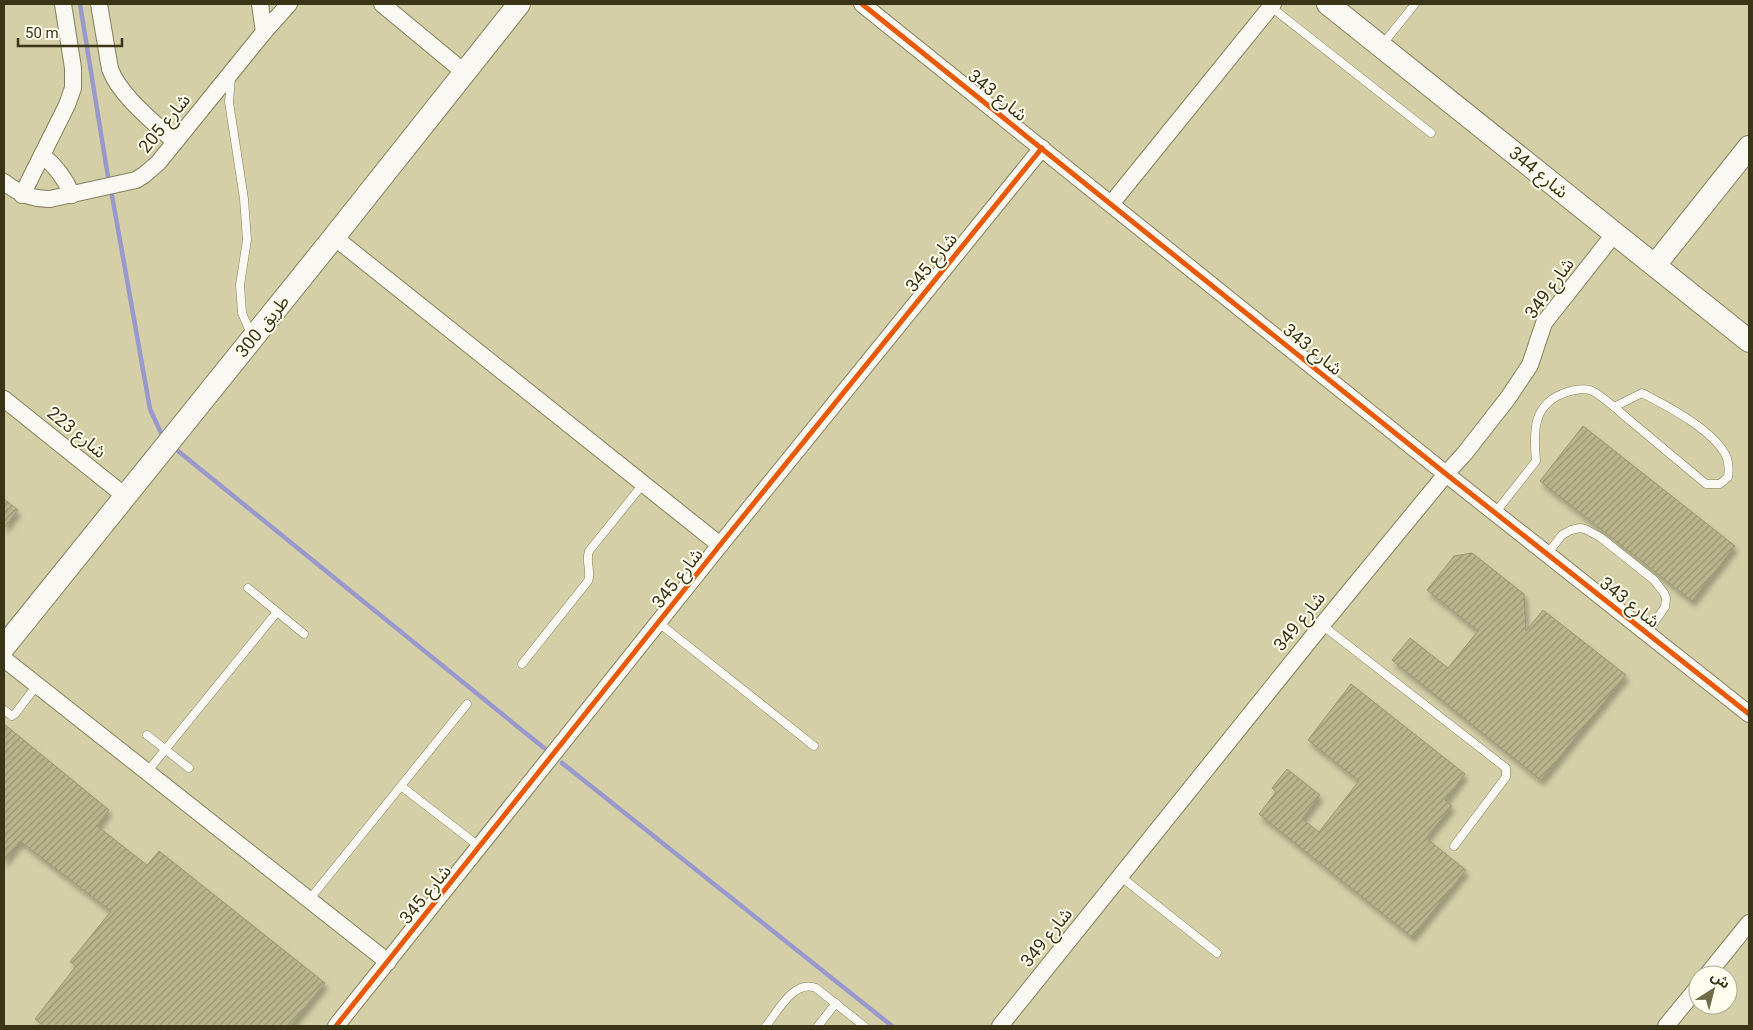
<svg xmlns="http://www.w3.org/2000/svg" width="1753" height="1030" viewBox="0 0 1753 1030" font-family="Roboto,'Noto Sans Arabic',sans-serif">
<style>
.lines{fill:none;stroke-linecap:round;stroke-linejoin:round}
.stream{stroke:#9998cd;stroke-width:4.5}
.building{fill:url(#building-hatch);stroke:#9a9676;filter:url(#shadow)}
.service-casing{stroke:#84805d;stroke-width:9}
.minor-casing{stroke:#84805d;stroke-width:18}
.secondary-casing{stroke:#84805d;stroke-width:24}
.service{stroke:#f9f8f2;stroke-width:8}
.minor{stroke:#f9f8f2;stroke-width:16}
.secondary{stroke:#f9f8f2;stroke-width:22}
.cycleway-casing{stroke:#fefdee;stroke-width:8}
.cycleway{stroke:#e8590c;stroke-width:5}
.labels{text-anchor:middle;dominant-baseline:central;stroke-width:4;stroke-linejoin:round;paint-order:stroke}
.street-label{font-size:18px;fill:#393516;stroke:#fefdee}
</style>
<defs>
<pattern id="building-hatch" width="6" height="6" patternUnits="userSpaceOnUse" patternTransform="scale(1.25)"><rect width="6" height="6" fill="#bab48c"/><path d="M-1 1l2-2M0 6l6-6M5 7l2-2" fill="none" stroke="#989371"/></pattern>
<filter id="shadow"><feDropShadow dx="3" dy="5.5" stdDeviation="2.5" flood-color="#0004"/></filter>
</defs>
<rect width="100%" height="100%" fill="#d4cfa7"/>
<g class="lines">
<g class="stream">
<polyline points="80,4 109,183"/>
<polyline points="111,190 150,409 161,433"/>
<polyline points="178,451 544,748"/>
<polyline points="562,763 892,1026"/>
</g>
</g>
<g class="building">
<polygon points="1583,426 1735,546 1692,601 1540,481"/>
<polygon points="4,499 18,510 4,528"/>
<polygon points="1472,553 1524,594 1526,631 1543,610 1626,675 1541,780 1392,660 1410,638 1448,668 1478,631 1427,590 1454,556"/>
<polygon points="1351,684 1465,774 1445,800 1452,806 1426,838 1466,870 1412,937 1259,814 1276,792 1272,788 1287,769 1320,795 1302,819 1319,832 1359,781 1308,740"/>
<polygon points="4,724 109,810 97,826 147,865 159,851 325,983 290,1026 44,1026 35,1019 76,966 70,962 111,911 20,841 4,862"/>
</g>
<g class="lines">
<defs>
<g id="service">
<polyline points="1271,7 1431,133"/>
<polyline points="1382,45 1415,4"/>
<polyline points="231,77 229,102 244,199 247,240 240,285 242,313 251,334"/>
<path d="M1495,513l41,-52c-3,-31 -3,-58 31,-69 6,-2 17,-4 23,-2 9,3 29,21 37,28 26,22 53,44 79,66h14l8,-7c1,-6 1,-12 -1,-19 -11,-27 -60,-52 -85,-65l-28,14"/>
<polyline points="1547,554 1562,535 1571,530 1580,528 1585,529 1600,537 1654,580 1664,593 1666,598 1665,607 1647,633"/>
<polyline points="248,588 304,634"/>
<polyline points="659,623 814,746"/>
<polyline points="1322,625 1506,768 1506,777 1454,846"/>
<path d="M522,664l66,-83c4,-10 -3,-19 1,-30l54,-67"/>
<polyline points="4,710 12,716 15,714 37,685"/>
<polyline points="147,735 189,768"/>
<polyline points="147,772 277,612"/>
<polyline points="401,786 480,847"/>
<polyline points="1120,876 1217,953"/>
<polyline points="309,900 467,704"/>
<path d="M766,1026c12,-15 28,-47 50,-38l48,38"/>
<polyline points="818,1026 836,1003"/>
</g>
<g id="minor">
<path d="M99,4l11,65c10,27 44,53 65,73"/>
<polyline points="260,4 264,32"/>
<polyline points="382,4 464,72"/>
<polyline points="862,4 1446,474 1749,714"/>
<path d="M42,155c14,11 23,23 30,40"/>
<path d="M4,182c14,11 27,17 46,17l86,-19 8,-5 14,-12 106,-131 25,-28"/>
<polyline points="22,195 67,105 73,88 73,68 63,4"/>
<polyline points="1111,204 1273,4"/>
<polyline points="334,237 720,545"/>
<polyline points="4,399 125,496"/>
<polyline points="4,659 388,962"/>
<polyline points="1707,975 1749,923"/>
<polyline points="336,1026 720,545 1042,148"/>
<polyline points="1000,1026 1322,625 1446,474 1465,453 1508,398 1530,365 1544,323 1615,233"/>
<polyline points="1666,1026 1698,987"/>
</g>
<g id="secondary">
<polyline points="1328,4 1749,341"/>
<polyline points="1655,265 1749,147"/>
<polyline points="4,647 334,237 519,4"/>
</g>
</defs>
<use href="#service" class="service-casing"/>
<use href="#minor" class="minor-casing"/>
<use href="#secondary" class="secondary-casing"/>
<use href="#service" class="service"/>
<use href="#minor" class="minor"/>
<use href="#secondary" class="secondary"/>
<defs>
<g id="cycleway">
<polyline points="862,4 1446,474 1749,714"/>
<polyline points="336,1026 720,545 1042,148"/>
</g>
</defs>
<use href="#cycleway" class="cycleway-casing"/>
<use href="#cycleway" class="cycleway"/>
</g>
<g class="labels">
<g class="street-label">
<text transform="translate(998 95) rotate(39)">شارع 343</text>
<text transform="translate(164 123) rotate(-51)">شارع 205</text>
<text transform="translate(1539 172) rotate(39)">شارع 344</text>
<text transform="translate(931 262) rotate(-51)">شارع 345</text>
<text transform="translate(1549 288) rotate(-54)">شارع 349</text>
<text transform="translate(262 326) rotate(-51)">طريق 300</text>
<text transform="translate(1313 349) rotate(39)">شارع 343</text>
<text transform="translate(77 432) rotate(39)">شارع 223</text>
<text transform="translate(677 578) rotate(-52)">شارع 345</text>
<text transform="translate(1630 602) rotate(38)">شارع 343</text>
<text transform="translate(1299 621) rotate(-51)">شارع 349</text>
<text transform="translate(425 894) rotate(-51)">شارع 345</text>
<text transform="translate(1046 937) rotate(-51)">شارع 349</text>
</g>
</g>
<rect width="1753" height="1030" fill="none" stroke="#393516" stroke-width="10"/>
<g transform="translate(1713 990) rotate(36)"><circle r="24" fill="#fefdee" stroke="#afad98"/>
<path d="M0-4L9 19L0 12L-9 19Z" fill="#6f6b49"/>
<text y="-8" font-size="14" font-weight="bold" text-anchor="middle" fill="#393516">ش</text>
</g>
<path d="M18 38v8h104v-8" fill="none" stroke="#393516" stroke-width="2.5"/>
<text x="25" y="38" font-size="15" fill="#393516" stroke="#fefdee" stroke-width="4" paint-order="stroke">50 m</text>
</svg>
